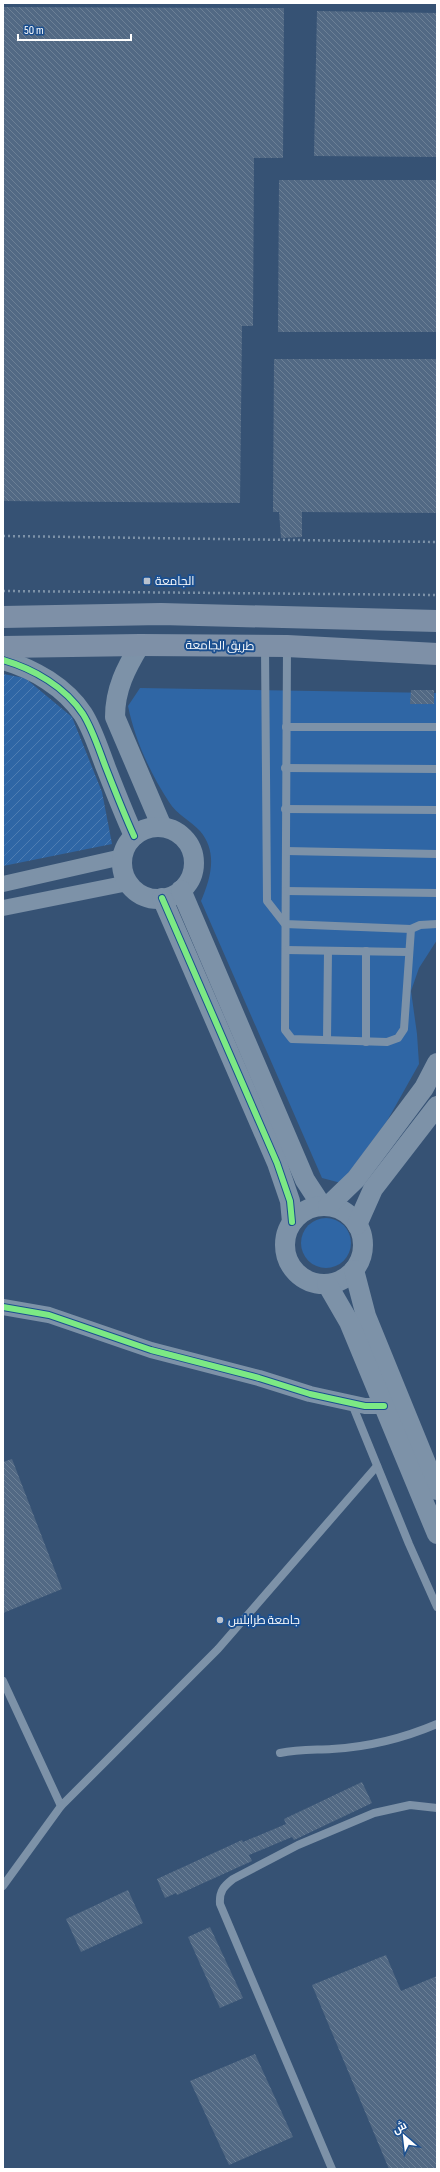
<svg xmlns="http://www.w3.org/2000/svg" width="440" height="2172" viewBox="0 0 440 2172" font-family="'Sofia Sans Condensed',Cairo,sans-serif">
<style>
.green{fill:#2f66a5}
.garden{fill:url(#garden-furrows)}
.building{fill:url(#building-back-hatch)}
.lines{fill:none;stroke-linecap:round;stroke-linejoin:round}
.path{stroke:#7d92a8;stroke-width:2.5;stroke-dasharray:2 3;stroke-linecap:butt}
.service{stroke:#7d92a8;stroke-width:8}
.minor{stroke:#7d92a8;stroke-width:16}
.tertiary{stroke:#7d92a8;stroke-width:20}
.trunk{stroke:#7e90a7;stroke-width:22}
.cycleway-casing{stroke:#1b4f8f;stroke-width:8}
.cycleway{stroke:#7ce984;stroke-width:6}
.poi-dot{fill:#b9c2ce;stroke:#1b4f8f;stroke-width:1.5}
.labels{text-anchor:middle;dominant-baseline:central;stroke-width:4;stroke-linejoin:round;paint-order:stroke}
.poi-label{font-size:12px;fill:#fff;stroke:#1b4f8f;text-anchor:start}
.street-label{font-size:12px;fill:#fff;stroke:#1b4f8f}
</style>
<defs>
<pattern id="garden-furrows" width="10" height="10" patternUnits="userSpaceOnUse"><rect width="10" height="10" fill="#2f66a5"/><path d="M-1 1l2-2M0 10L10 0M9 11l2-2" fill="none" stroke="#4e7db2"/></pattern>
<pattern id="building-back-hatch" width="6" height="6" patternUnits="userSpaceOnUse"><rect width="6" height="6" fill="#526984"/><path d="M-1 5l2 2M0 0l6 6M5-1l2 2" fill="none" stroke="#6c8096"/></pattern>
</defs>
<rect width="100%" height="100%" fill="#365274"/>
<g class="green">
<path d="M140,688l297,5v247l-18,28 -8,23 6,43 2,30 -32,57 -46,62 -19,-5 -121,-277c10,-23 17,-49 -1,-70 -10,-11 -23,-16 -31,-29 -19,-29 -34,-62 -41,-96z"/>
<circle cx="326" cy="1243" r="25"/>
</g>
<polygon class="garden" points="3,674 25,678 72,717 102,792 112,844 3,866"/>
<g class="building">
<polygon points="3,7 284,8 283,158 254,158 253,326 242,326 240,503 3,501"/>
<polygon points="317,11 437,13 437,157 314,156"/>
<polygon points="279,180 437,180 437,332 278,332"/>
<polygon points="274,359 437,359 437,513 302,512 302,537 281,538 279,512 273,512"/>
<polygon points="411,690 434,690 434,704 410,704"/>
<polygon points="12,1459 62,1589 3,1613 3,1462"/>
<polygon points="362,1782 372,1803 294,1840 292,1837 249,1855 252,1861 177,1895 176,1893 165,1898 157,1879 242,1840 243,1842 286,1824 284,1819"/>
<polygon points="128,1890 143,1923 81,1952 66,1919"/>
<polygon points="210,1927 243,1998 220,2008 188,1937"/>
<polygon points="386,1955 401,1991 437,1976 437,2169 389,2169 312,1985"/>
<polygon points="255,2054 293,2137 229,2165 190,2081"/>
</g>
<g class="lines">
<g class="path">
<polyline points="3,536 437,542"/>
<polyline points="3,591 437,595"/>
</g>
<g class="service">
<polyline points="265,647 267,901 285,924 411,929"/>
<polyline points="287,647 285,1030 292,1039 387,1042 398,1038 404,1029 411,929 420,925 437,924"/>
<polyline points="286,727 437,727"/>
<polyline points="285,768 437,769"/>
<polyline points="285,809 437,810"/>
<polyline points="286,851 437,854"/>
<polyline points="286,891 437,893"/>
<polyline points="286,950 408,952"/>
<polyline points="327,1040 328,951"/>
<polyline points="366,1042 366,951"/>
<polyline points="352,1404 409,1544 437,1607"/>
<polyline points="3,1681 61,1806 218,1649 377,1466"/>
<path d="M280,1753c18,-4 35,-3 52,-4 36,-2 72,-11 105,-25"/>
<polyline points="3,1886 61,1806"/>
<path d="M332,2169l-112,-265c-1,-13 4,-18 13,-25l65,-34 76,-32 36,-8 27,3"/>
</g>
<g class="minor">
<polyline points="3,884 122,857"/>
<polyline points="3,908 128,883"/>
<polyline points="3,1307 49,1315 151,1350 259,1378 310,1394 365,1406 384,1406"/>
</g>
<g class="tertiary">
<path d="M140,645c-14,23 -25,44 -25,72l47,110"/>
<path d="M3,660c31,9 62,27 80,54 10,16 16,36 23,54 9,23 18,46 28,68"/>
<circle cx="158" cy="863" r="36"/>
<polyline points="181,890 305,1180 322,1206"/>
<polyline points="162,898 277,1163 290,1201 292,1222"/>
<circle cx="324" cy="1245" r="39"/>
<polyline points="328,1206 356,1179 424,1088 437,1063"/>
<polyline points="357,1225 373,1189 437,1106"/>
<polyline points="354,1270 366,1316 437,1490"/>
<polyline points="327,1284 349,1322 437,1534"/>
</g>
<g class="trunk">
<polyline points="3,617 161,614 437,621"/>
<polyline points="3,647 140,645 287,646 437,654"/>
</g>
<defs>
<g id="cycleway">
<path d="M3,660c31,9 62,27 80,54 10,16 16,36 23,54 9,23 18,46 28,68"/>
<polyline points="162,898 277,1163 290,1201 292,1222"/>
<polyline points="3,1307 49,1315 151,1350 259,1378 310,1394 365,1406 384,1406"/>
</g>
</defs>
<use href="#cycleway" class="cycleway-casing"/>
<use href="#cycleway" class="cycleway"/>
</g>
<g class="poi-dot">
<rect x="143" y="577" width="8" height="8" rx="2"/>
<circle cx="220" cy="1620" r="4"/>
</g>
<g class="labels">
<g class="poi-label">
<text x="155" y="581">الجامعة</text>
<text x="228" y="1620">جامعة طرابلس</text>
</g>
<g class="street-label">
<text transform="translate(220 646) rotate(1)">طريق الجامعة</text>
</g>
</g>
<rect width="440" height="2172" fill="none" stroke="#ffffff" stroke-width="8"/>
<g transform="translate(404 2136) rotate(332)" stroke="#1b4f8f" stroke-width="3" paint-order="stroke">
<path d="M0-3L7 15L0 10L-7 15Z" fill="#ffffff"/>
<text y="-6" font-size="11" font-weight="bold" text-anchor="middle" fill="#ffffff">ش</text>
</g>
<path d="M18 34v6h113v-6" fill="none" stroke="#ffffff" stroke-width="2"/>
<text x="24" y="34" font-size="12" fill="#ffffff" stroke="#1b4f8f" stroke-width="3" paint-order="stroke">50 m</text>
</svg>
